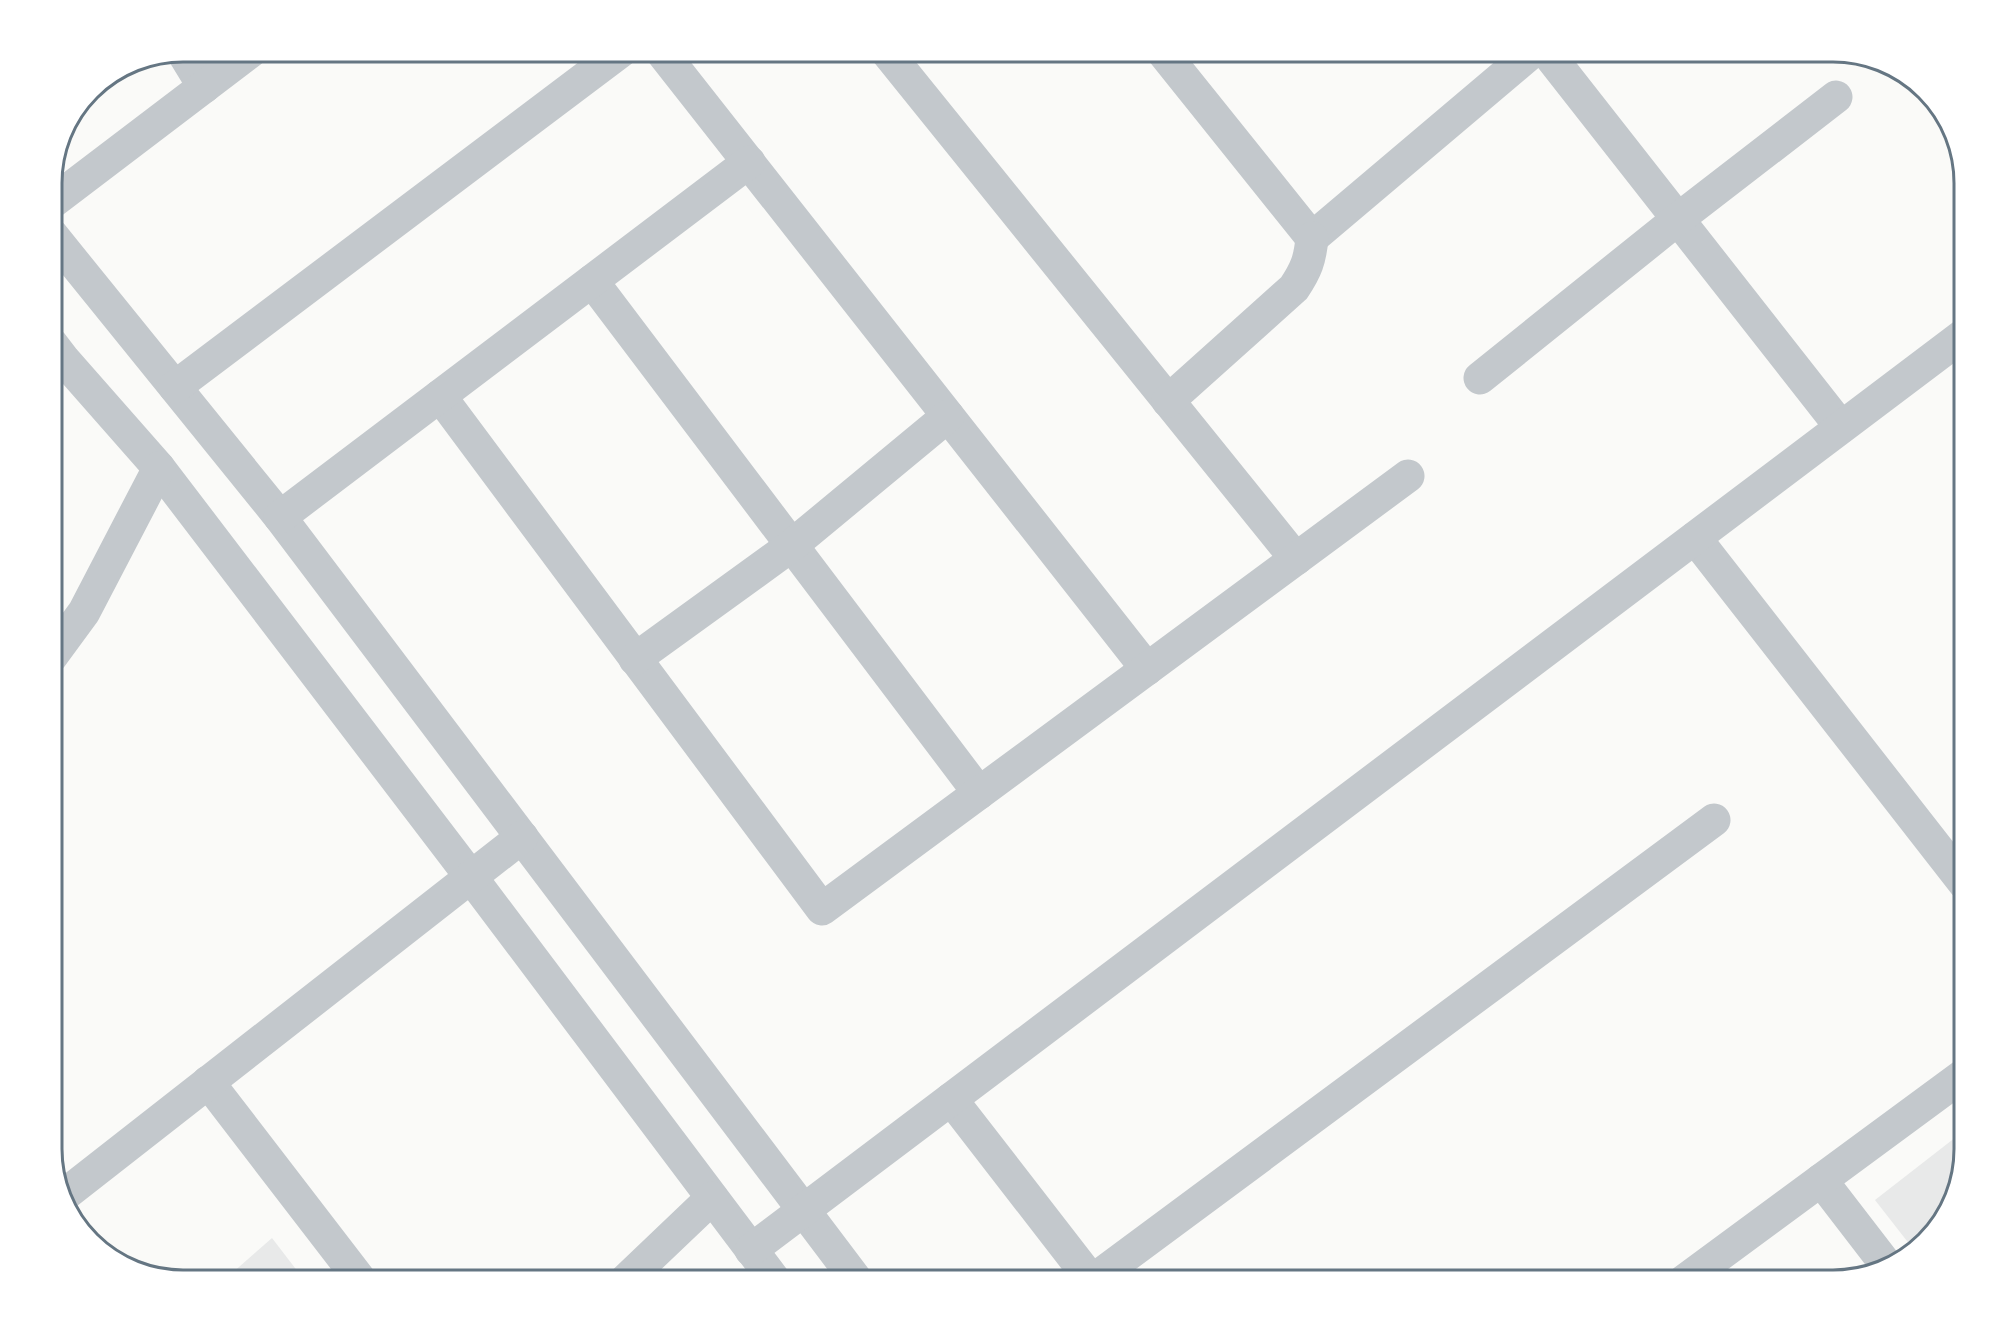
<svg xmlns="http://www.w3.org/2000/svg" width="2016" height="1332" viewBox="0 0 2016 1332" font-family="Karla,sans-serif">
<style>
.built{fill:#e8e9e9}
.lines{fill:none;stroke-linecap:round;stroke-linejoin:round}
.minor{stroke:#c3c8cc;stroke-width:33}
.rim{fill:none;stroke:#657683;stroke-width:3}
</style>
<rect width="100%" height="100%" fill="#fafaf8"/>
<g class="built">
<polygon points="1965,1130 1965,1150 1943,1222 1914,1250 1875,1200"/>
<polygon points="272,1238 305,1281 223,1281"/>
</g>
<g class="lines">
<g class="minor">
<polyline points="182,51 204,87"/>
<polyline points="661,51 1147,669"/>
<polyline points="886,51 1296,559"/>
<polyline points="1162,51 1312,238 1533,51"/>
<polyline points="1546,51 1841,427"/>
<polyline points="51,203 251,51"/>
<polyline points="51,234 280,517 857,1281"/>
<polyline points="592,281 979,793"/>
<polyline points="51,343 64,360 159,468 471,877 775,1281"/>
<polyline points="1480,378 1678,219 1836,97"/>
<polyline points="175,387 621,51"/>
<polyline points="440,396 822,909 1408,476"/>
<path d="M1168,401l126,-113c12,-18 16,-28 18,-50"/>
<polyline points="280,517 749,162"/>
<polyline points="1695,538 1965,884"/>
<polyline points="51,657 84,612 159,468"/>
<polyline points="635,659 791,546 948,416"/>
<polyline points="208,1082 361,1281"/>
<polyline points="951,1099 1092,1281"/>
<polyline points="1821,1180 1888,1267"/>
<polyline points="63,1196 522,837"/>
<polyline points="751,1250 1965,334"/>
<polyline points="625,1281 712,1198"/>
<polyline points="1092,1281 1714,820"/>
<polyline points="1684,1281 1965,1074"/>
</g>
</g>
<path d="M0 0H2016V1332H0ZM183 62H1833A121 121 0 0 1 1954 183V1149A121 121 0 0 1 1833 1270H183A121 121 0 0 1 62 1149V183A121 121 0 0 1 183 62Z" fill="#fff" fill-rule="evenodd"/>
<path class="rim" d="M183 62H1833A121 121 0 0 1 1954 183V1149A121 121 0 0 1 1833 1270H183A121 121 0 0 1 62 1149V183A121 121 0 0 1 183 62Z"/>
</svg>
